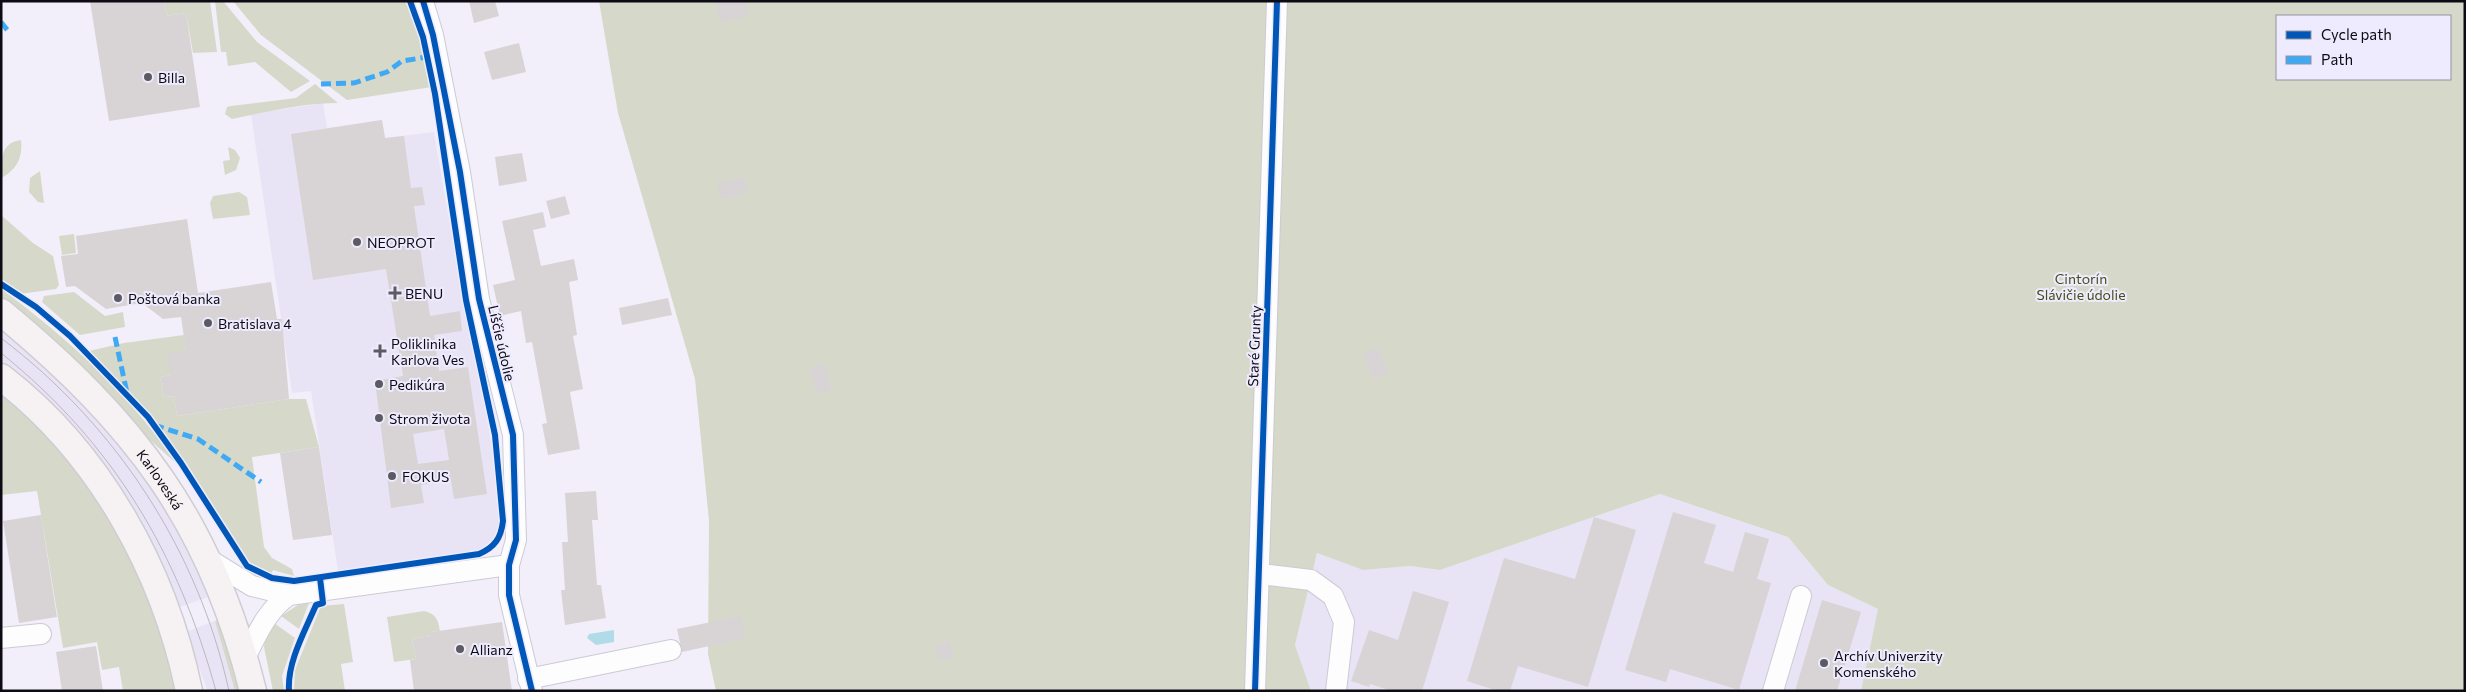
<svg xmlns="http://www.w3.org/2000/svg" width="2466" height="692" viewBox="0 0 2466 692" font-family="Commissioner,sans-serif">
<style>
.built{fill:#e8e4f6}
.green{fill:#d6d9c9;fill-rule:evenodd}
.water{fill:#b0dbe7}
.building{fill:#d8d3d5;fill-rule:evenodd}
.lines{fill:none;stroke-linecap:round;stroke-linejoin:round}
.minor-casing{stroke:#cccad4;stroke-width:22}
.major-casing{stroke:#cecdd3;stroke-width:29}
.minor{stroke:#fdfdfe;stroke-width:20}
.major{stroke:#f6f1f2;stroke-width:26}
.tram{stroke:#bab9bd;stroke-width:1}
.quiet{stroke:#3fa9f5;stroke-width:5;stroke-dasharray:10 5;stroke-linecap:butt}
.cycleway-casing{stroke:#efebfe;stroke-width:9}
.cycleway{stroke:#0057b8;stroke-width:6}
.poi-dot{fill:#5c5a63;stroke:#efebfe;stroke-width:2}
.labels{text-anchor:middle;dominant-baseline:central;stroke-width:4;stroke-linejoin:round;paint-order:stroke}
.poi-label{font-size:14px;fill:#0c0a12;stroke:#efebfe;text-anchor:start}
.park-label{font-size:14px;fill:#474d16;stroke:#efebfe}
.street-label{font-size:14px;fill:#0c0a12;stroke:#efebfe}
</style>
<rect width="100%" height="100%" fill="#f2effa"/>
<g class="built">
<polygon points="323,103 327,128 382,120 385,138 434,132 465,313 482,384 496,475 499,527 495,537 480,550 338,571 311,391 292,393 251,114"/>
<polygon points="1,326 98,417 174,518 211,596 177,608 17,375 1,362"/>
<polygon points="1660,494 1788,537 1828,585 1879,609 1861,691 1311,691 1295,645 1317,553 1363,570 1410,566 1440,570"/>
<polygon points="215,621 229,669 235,691 208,691 185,632"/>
</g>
<g class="green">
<polygon points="164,1 210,1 217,52 193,53 186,13 167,16"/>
<polygon points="215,1 223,1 257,42 310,81 291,92 255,62 228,66 226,52 221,52"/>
<polygon points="233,1 409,1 421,38 432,87 347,100 261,35"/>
<path d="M599,1h1866v690h-604l17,-82 -50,-24 -40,-48 -128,-43 -220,76 -30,-4 -47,4 -46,-17 -22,92 16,46h-595l-8,-37 1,-133 -14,-142 -77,-266zM2277,16h173v63h-173z"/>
<path d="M315,84l23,19c-36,0 -72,9 -106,16l-7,-5 2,-7 4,-1 65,-8z"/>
<path d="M21,140c2,17 -4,30 -20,38 0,-18 -1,-35 20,-38z"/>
<polygon points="228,147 235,150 240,158 236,170 225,175 223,161 230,160"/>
<polygon points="40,171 44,203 38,202 29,192 30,178"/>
<polygon points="239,192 247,197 250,215 213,219 210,203 213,196"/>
<polygon points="1,215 33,243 53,256 59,285 56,289 20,294 1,280"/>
<polygon points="74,234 76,253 62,255 59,236"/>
<path d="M1,289c67,49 129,106 176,175l-34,-30 -68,-74 -74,-61z"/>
<polygon points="74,292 105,316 123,312 125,327 80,335 42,302 44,296"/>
<polygon points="184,335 186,351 171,375 160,377 164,397 174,396 177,416 289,399 306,399 319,447 252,457 264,547 272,558 292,569 294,576 273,570 271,574 249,562 184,461 153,417 89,351 124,343"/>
<path d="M1,391l8,5c33,36 69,73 96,114 37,57 55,117 72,181h-54l-4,-24 -17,3 -5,-28 -34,6 -26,-157 -36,4z"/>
<polygon points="309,603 299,629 281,616 298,605"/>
<polygon points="344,604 353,662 341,664 345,691 294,691 295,670 321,606"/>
<path d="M424,611c12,3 14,8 16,20l-9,1v4l-19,3 4,20 -22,3 -7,-45z"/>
<polygon points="221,619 242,691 235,691 215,621"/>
<polygon points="274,623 295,638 282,676 284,691 273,691 264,647 265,638"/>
</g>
<polygon class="water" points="614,630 614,642 596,645 587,638 589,634"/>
<g class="building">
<polygon points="90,1 164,1 167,16 186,13 200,107 109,121"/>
<polygon points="469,1 495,1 499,16 474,23"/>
<polygon points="715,1 745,1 749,15 721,23"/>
<polygon points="519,43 526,72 492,80 484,52"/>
<path d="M382,120l3,18 19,-2 7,52 11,-1 3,18 -11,1 16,110 30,-5 2,20 -28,4 5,36 29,-4 19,127 -33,5 -3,-18 -30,4 3,18 -33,5 -16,-127 28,-5 -17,-107 -73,11 -22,-146zM444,429l5,31 -31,4 -5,-30z"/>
<polygon points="522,153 527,181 499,186 495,157"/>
<polygon points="744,177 748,193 721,199 717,183"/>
<polygon points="565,196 570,214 551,219 546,201"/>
<polygon points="543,212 546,227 533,230 541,266 574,259 578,280 569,282 577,335 573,336 583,389 570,392 580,449 548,455 542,424 547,423 532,342 526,343 521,311 500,316 493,285 515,280 502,221"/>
<polygon points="187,219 198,293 271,282 277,319 282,319 289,399 177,416 174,396 164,397 160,377 171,375 167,354 186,351 181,317 163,319 142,303 106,309 75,286 66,287 61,256 78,254 76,236"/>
<polygon points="668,298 672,315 622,325 619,308"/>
<polygon points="1378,348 1389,373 1373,379 1363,354"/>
<polygon points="826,364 831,390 816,394 810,367"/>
<polygon points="319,447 332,535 293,540 280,453"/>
<polygon points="596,491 598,520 592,520 597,585 601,585 606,618 565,625 561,590 565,590 562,542 568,542 565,493"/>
<polygon points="1673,512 1716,525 1704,563 1733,572 1745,532 1769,539 1757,579 1771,583 1739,690 1670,669 1666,682 1625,670"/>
<polygon points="41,515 57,617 19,623 3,521"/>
<polygon points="1594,517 1636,530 1588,687 1518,666 1510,691 1498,691 1467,681 1504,558 1575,579"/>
<polygon points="1413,591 1449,602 1422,691 1392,691 1370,684 1369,687 1351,681 1369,630 1398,640"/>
<polygon points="1822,600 1861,612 1837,691 1795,691"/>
<polygon points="741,616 746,638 682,652 677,629"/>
<polygon points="502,622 512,691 414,691 410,660 416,659 412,639 431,636 431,632"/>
<polygon points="949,641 955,657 940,662 935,646"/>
<polygon points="96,646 103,691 62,691 56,652"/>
</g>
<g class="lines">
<defs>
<g id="minor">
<polyline points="423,1 433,35 460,172 479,299 513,435 516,540 509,565 509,595 532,691"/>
<polyline points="208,559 252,586 289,595 509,565"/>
<polyline points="1260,574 1311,580 1333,596 1344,622 1336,691"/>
<polyline points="1,638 41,634"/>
<path d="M245,658c12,-24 22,-48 44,-63"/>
<polyline points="528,679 671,650"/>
<polyline points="1255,691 1277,1"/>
<polyline points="1773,691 1801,596"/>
</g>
<g id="major">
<path id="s1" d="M1,312c133,110 210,209 252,379"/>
<path d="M1,377c99,76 163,193 188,314"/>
</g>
</defs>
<use href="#minor" class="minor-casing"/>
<use href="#major" class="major-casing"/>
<use href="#minor" class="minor"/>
<use href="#major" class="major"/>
<g class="tram">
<path d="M1,338c115,87 197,212 228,353"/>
<path d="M1,353c113,91 177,200 215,338"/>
</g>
<g class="quiet">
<polyline points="1,22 8,31"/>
<polyline points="321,84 354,83 387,72 402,61 427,57"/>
<polyline points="115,337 127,393"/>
<polyline points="154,425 198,439 261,482"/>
</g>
<defs>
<g id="cycleway">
<polyline points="423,1 433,35 460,172 479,299 513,435 516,540 509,565 509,595 532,691"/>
<path d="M1,284l35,23 34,29 78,81 33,46 66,103 25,12 22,3 185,-27c16,-7 22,-16 24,-33l-8,-86 -29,-135 -31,-206 -12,-57 -13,-36"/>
<path d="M289,691c-2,-29 16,-60 27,-86l7,-2 -3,-25"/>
<polyline points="1255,691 1277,1"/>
</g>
</defs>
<use href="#cycleway" class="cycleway-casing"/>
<use href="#cycleway" class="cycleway"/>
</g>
<g class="poi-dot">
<circle cx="148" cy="77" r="5"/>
<circle cx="357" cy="242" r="5"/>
<path d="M392.5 285.5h5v5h5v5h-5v5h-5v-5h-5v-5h5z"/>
<circle cx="118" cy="298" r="5"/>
<circle cx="208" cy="323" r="5"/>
<path d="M377.5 343.5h5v5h5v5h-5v5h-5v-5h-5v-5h5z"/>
<circle cx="379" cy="384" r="5"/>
<circle cx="379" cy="418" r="5"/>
<circle cx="392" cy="476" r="5"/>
<circle cx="460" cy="649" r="5"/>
<circle cx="1824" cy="663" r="5"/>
</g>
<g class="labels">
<g class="poi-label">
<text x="158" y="77">Billa</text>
<text x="367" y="242">NEOPROT</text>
<text x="405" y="293">BENU</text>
<text x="128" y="298">Poštová banka</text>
<text x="218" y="323">Bratislava 4</text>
<text x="391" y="343">Poliklinika<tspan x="391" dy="16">Karlova Ves</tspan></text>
<text x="389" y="384">Pedikúra</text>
<text x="389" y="418">Strom života</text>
<text x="402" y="476">FOKUS</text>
<text x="470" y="649">Allianz</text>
<text x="1834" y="655">Archív Univerzity<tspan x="1834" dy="16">Komenského</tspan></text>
</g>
<g class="park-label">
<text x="2081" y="278">Cintorín<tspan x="2081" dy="16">Slávičie údolie</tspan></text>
</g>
<g class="street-label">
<text transform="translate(502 343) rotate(77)">Líščie údolie</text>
<text transform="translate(1254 346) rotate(-88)">Staré Grunty</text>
<text stroke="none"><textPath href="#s1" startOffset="232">Karloveská</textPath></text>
</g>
</g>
<rect width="2466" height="692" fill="none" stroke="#0c0a12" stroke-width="5"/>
<rect x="2276" y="15" width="175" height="65" fill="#efebfe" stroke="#9491a0"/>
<rect x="2286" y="31" width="25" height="8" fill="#0057b8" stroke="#9491a0"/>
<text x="2321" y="40" font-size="15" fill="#0c0a12">Cycle path</text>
<rect x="2286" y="56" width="25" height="8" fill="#3fa9f5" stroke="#9491a0"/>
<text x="2321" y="65" font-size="15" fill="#0c0a12">Path</text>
</svg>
